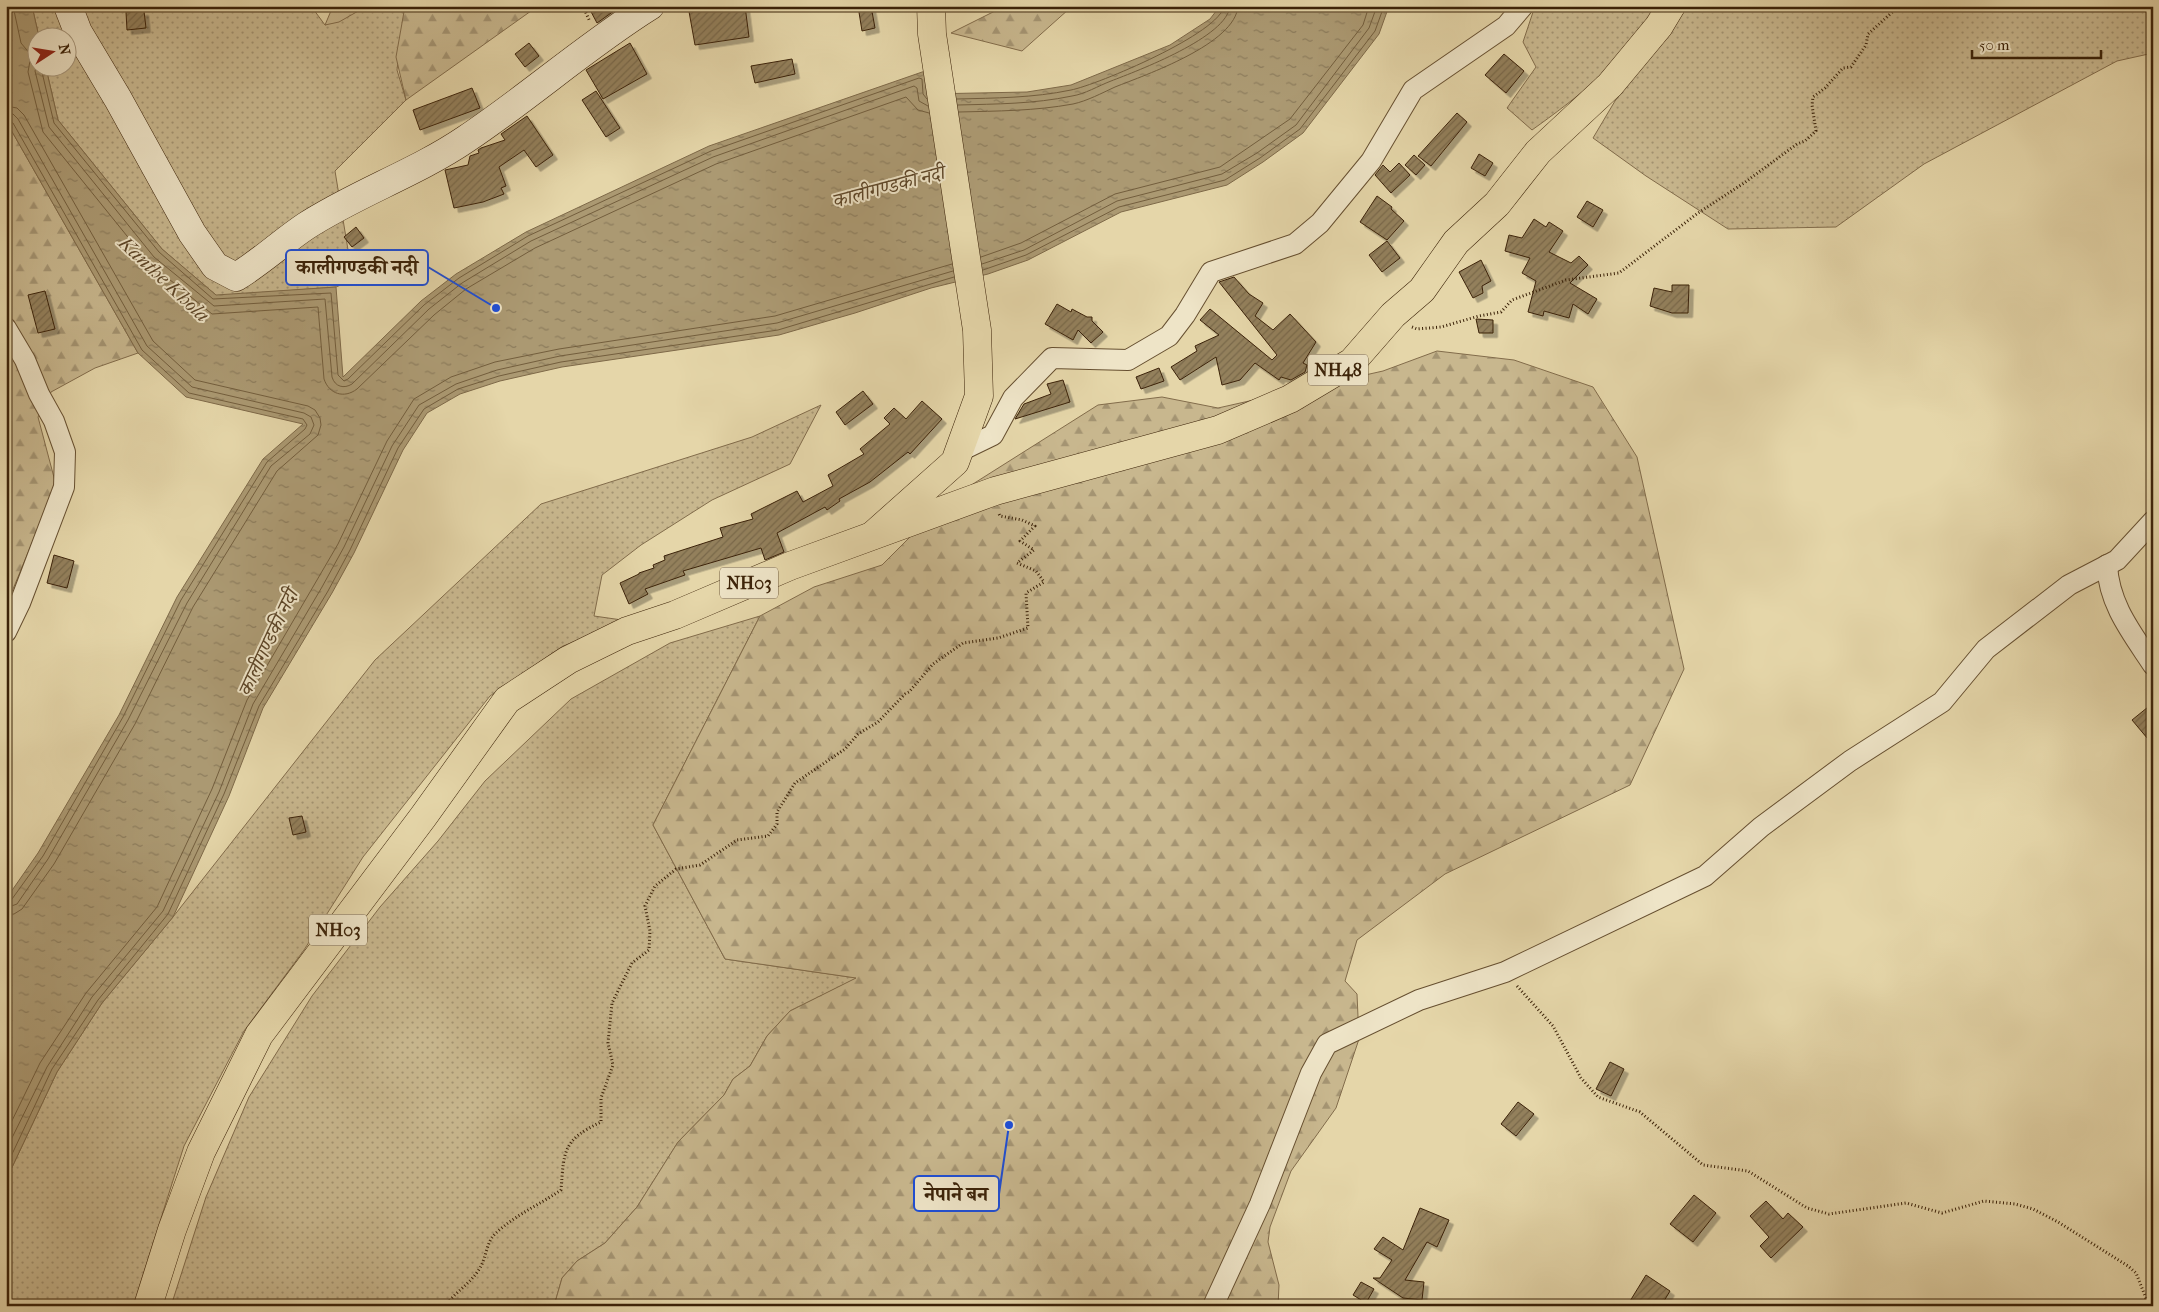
<svg xmlns="http://www.w3.org/2000/svg" width="2159" height="1312" viewBox="0 0 2159 1312" font-family="'IM FELL French Canon','Noto Serif Devanagari',serif">
<style>
.grass{fill:url(#grass-dots);stroke:#826c4b}
.forest{fill:url(#forest-firs);stroke:#826c4b}
.water{fill:url(#water-ripples);stroke:#7e6948}
.lines{fill:none;stroke-linecap:round;stroke-linejoin:round}
.shore{stroke:#735e3d;stroke-width:1}
.building{fill:url(#building-hatch);stroke:#3b2208;filter:url(#shadow)}
.street-casing{stroke:#664f30;stroke-width:22}
.secondary-casing{stroke:#3b2208;stroke-width:29}
.primary-casing{stroke:#3b2208;stroke-width:29}
.highway-casing{stroke:#3b2208;stroke-width:29}
.path{stroke:#3b2208;stroke-width:3;stroke-dasharray:1 2.5;stroke-linecap:butt}
.street{stroke:#eee4c7;stroke-width:20}
.secondary{stroke:#eee4c7;stroke-width:28}
.primary{stroke:#e5d6a9;stroke-width:28}
.highway{stroke:#e5d6a9;stroke-width:28}
.labels{text-anchor:middle;dominant-baseline:central;stroke-width:4;stroke-linejoin:round;paint-order:stroke}
.shield{fill:#eee4c7;stroke:#715c41;stroke-width:1}
.shield-label{font-size:18px;font-weight:bold;fill:#3b2208}
.water-label{font-size:20px;font-style:italic;fill:#5d4628;stroke:#eee4c7}
.leader{fill:none;stroke:#1d4ed8;stroke-width:2}
.callout-dot{fill:#1d4ed8;stroke:#eee4c7;stroke-width:2}
.callout{fill:#eee4c7;stroke:#1d4ed8;stroke-width:2}
.callout-label{font-size:20px;text-anchor:middle;font-weight:bold;fill:#3b2208}
</style>
<defs>
<pattern id="grass-dots" width="8" height="8" patternUnits="userSpaceOnUse" patternTransform="scale(1.25)"><rect width="8" height="8" fill="#c8b78e"/><path d="M2 2h.1M6 6h.1" fill="none" stroke="#a49472" stroke-width="1.8" stroke-linecap="round"/></pattern>
<pattern id="forest-firs" width="22" height="20" patternUnits="userSpaceOnUse" patternTransform="scale(1.25)"><rect width="22" height="20" fill="#c8b78e"/><path d="M5 1l3.5 6h-7zM16 11l3.5 6h-7z" fill="#a49472"/></pattern>
<pattern id="water-ripples" width="26" height="14" patternUnits="userSpaceOnUse" patternTransform="scale(1.25)"><rect width="26" height="14" fill="#ab9972"/><path d="M2 4q2-2 4 0t4 0M15 11q2-2 4 0t4 0" fill="none" stroke="#8c7c5c"/></pattern>
<pattern id="building-hatch" width="6" height="6" patternUnits="userSpaceOnUse" patternTransform="scale(1.25)"><rect width="6" height="6" fill="#93805c"/><path d="M-1 1l2-2M0 6l6-6M5 7l2-2" fill="none" stroke="#79684a"/></pattern>
<filter id="shadow"><feDropShadow dx="4.5" dy="4.5" stdDeviation="0" flood-color="#0004"/></filter>
</defs>
<rect width="100%" height="100%" fill="#e5d6a9"/>
<filter id="stains"><feTurbulence type="fractalNoise" baseFrequency=".004" numOctaves="4"/><feColorMatrix values="0 0 0 0 .2 0 0 0 0 .09 0 0 0 0 .02 0 0 0 .5 -.17"/></filter>
<radialGradient id="worn" r=".72"><stop offset=".6" stop-color="#630" stop-opacity="0"/><stop offset="1" stop-color="#630" stop-opacity=".3"/></radialGradient>
<g class="grass">
<polygon points="32,6 311,6 325,25 367,6 405,6 397,70 406,100 335,171 353,280 336,287 217,296 162,249 58,120 46,68 68,68 68,38 39,37"/>
<path d="M1535,6h119c-20,49 -80,94 -122,124l-25,-22 29,-41 -13,-25z"/>
<polygon points="1680,6 2153,6 2153,53 2117,61 1924,164 1836,227 1728,229 1646,176 1593,138 1615,101 1645,63"/>
<polygon points="821,405 790,464 712,500 641,545 602,575 594,616 629,621 563,646 490,696 363,857 304,950 244,1031 184,1146 133,1306 6,1306 6,1180 57,1072 102,1003 173,917 375,660 541,504 752,437"/>
<polygon points="760,616 653,825 725,959 857,978 790,1011 767,1036 750,1066 733,1079 724,1095 678,1142 637,1207 605,1243 577,1261 562,1278 554,1306 171,1306 206,1197 249,1097 312,996 380,907 438,841 485,781 571,699 670,643"/>
</g>
<g class="forest">
<polygon points="333,6 367,6 339,22 325,25"/>
<polygon points="405,6 538,6 406,100 396,57"/>
<polygon points="1005,6 1097,6 1069,9 1022,51 951,33"/>
<polygon points="6,121 138,353 95,368 51,392 38,417 56,485 6,606"/>
<polygon points="1437,351 1514,360 1593,387 1637,457 1684,669 1630,785 1445,874 1357,940 1345,981 1357,994 1359,1039 1336,1108 1291,1171 1270,1227 1268,1242 1279,1285 1278,1306 554,1306 562,1278 577,1261 605,1243 637,1207 678,1142 724,1095 733,1079 750,1066 767,1036 790,1011 856,978 725,959 653,825 760,616 814,587 882,565 946,501 1098,405 1162,397 1218,408 1383,371"/>
</g>
<polygon class="water" points="6,6 32,6 39,37 38,68 46,68 58,120 162,249 216,295 336,287 343,377 421,301 456,274 526,232 709,146 925,71 928,94 1027,92 1071,85 1170,45 1210,19 1220,6 1389,6 1379,34 1303,133 1263,162 1227,185 1121,212 1028,260 988,274 931,288 855,313 779,335 562,367 500,381 460,394 427,413 403,450 354,553 332,593 263,708 229,796 173,917 102,1003 57,1072 6,1180 6,899 38,853 119,715 177,597 263,459 303,424 186,397 138,353 6,121"/>
<g class="lines">
<g class="shore">
<path d="M13,6l8,37 10,12 -3,17 15,60 105,130 64,52 106,-7 6,72c5,15 20,20 33,10l77,-74 32,-26 69,-41 181,-84 190,-67 12,13 11,3"/>
<path d="M38,61l-3,10 14,56 105,130 60,49 111,-7 7,78c3,10 12,12 20,7l77,-75 33,-26 69,-42 182,-84 201,-71 3,2 2,13 9,5"/>
<polyline points="41,68 54,123 159,252 213,299 331,293 338,375 344,381 348,379 424,305 459,278 528,236 711,151 919,78 922,79 923,94 927,99"/>
<path d="M957,99c38,-1 76,-1 114,-9 26,-5 150,-57 153,-84"/>
<path d="M958,105c38,-1 76,-1 114,-9 13,-2 26,-10 39,-15 26,-10 117,-44 119,-75"/>
<polyline points="6,106 17,108 24,115 153,341 195,380 308,406 315,410 320,418 321,425 318,435 277,471 193,607 135,724 54,864 22,909 14,914 6,915"/>
<path d="M959,112c38,-1 76,-1 114,-8 14,-3 29,-11 42,-17 30,-12 121,-43 123,-81"/>
<polyline points="6,113 13,114 18,119 147,346 192,387 304,413 311,417 314,425 310,434 271,466 187,603 128,720 48,859 17,904 6,908"/>
<polyline points="6,120 13,123 142,350 189,393 303,419 307,425 305,429 267,462 181,600 123,717 43,856 12,899 6,902"/>
<polyline points="981,257 1021,243 1115,194 1220,167 1290,119 1363,25 1369,6"/>
<polyline points="982,264 1024,250 1117,201 1222,174 1257,153 1296,125 1369,28 1377,6"/>
<polyline points="983,270 1026,255 1119,207 1225,180 1260,158 1300,129 1375,31 1384,6"/>
<polyline points="6,1133 40,1063 86,993 157,907 212,789 247,700 338,544 387,441 414,399 451,377 495,362 559,349 775,316 952,264"/>
<polyline points="6,1150 47,1067 92,997 163,911 219,792 253,704 322,587 344,547 392,446 419,405 456,384 497,370 560,356 777,323 953,271"/>
<polyline points="6,1167 52,1069 98,1000 168,914 224,794 259,706 328,591 350,550 398,448 424,409 458,389 499,376 561,362 778,330 954,277"/>
</g>
</g>
<g class="building">
<polygon points="588,6 621,6 597,23"/>
<polygon points="688,6 745,6 749,37 695,45"/>
<polygon points="858,6 871,6 875,28 862,31"/>
<polygon points="144,11 146,28 127,30 126,12"/>
<polygon points="529,43 539,56 525,67 515,54"/>
<polygon points="630,43 647,74 603,99 586,70"/>
<polygon points="1504,54 1524,71 1506,93 1485,75"/>
<polygon points="792,59 795,74 755,83 751,66"/>
<polygon points="472,88 480,108 420,130 413,110"/>
<polygon points="596,91 620,128 606,137 582,100"/>
<polygon points="1457,113 1467,122 1431,166 1418,156"/>
<polygon points="527,116 553,155 536,167 524,150 499,167 506,186 501,188 504,194 483,202 454,208 445,170 468,165 470,156 479,153 478,150 481,148 505,140 501,134"/>
<polygon points="1479,154 1493,163 1485,176 1471,168"/>
<polygon points="1414,155 1425,165 1416,175 1405,165"/>
<polygon points="1399,163 1410,175 1391,193 1375,175 1383,165 1390,172"/>
<polygon points="1377,196 1392,207 1391,209 1404,221 1387,240 1360,222"/>
<polygon points="1587,201 1603,210 1593,227 1577,217"/>
<polygon points="1534,219 1546,227 1549,222 1563,231 1549,252 1571,263 1579,256 1588,265 1570,283 1597,299 1588,314 1573,304 1569,318 1544,311 1543,316 1528,312 1536,281 1522,273 1530,258 1505,251 1509,235 1522,238"/>
<polygon points="356,227 364,238 352,247 344,237"/>
<polygon points="1387,241 1400,258 1382,272 1369,255"/>
<polygon points="1481,260 1491,281 1482,286 1483,293 1473,298 1459,272"/>
<polygon points="1234,277 1249,294 1263,303 1255,316 1273,330 1290,314 1316,342 1303,363 1307,365 1305,372 1291,380 1281,377 1279,380 1255,363 1240,380 1222,385 1216,357 1180,380 1171,367 1197,351 1195,346 1219,335 1200,320 1210,309 1272,360 1277,355 1219,282"/>
<polygon points="1672,285 1689,285 1688,313 1672,313 1650,306 1654,288 1672,292"/>
<polygon points="45,291 55,329 38,333 28,295"/>
<polygon points="1057,304 1071,312 1072,309 1087,317 1092,317 1092,321 1103,332 1091,343 1078,330 1073,340 1045,324"/>
<polygon points="1476,319 1493,320 1493,333 1479,333"/>
<polygon points="1159,368 1164,381 1141,389 1136,377"/>
<polygon points="1063,380 1070,402 1015,419 1024,404 1051,394 1047,384"/>
<polygon points="863,391 873,404 845,425 836,412"/>
<polygon points="922,401 942,419 910,454 908,452 870,482 839,499 840,501 827,510 825,507 777,533 784,552 765,560 761,548 683,571 685,575 645,589 648,594 629,604 620,583 639,574 639,573 654,568 653,565 665,560 664,556 723,537 720,528 753,519 751,514 797,491 803,502 833,486 828,475 864,454 860,449 890,424 884,418 894,408 906,419"/>
<polygon points="54,555 74,561 67,588 47,583"/>
<polygon points="2153,703 2153,745 2132,720"/>
<polygon points="302,816 306,832 293,835 289,818"/>
<polygon points="1610,1062 1624,1069 1611,1096 1596,1089"/>
<polygon points="1518,1102 1534,1114 1516,1136 1501,1124"/>
<polygon points="1694,1195 1716,1213 1693,1242 1670,1224"/>
<polygon points="1766,1201 1783,1219 1788,1213 1803,1227 1771,1258 1760,1246 1769,1237 1750,1216"/>
<polygon points="1420,1208 1449,1220 1437,1247 1427,1242 1405,1280 1424,1282 1422,1300 1403,1298 1373,1278 1380,1278 1392,1260 1374,1249 1383,1237 1403,1250"/>
<polygon points="1646,1275 1670,1291 1661,1306 1627,1306"/>
<polygon points="1361,1282 1374,1289 1366,1303 1353,1295"/>
</g>
<g class="lines">
<defs>
<g id="street">
<polyline points="6,328 25,360 39,394 54,421 65,452 64,487 20,603 6,632"/>
<polyline points="960,451 993,435 1013,398 1052,358 1128,360 1169,336 1185,315 1211,272 1295,244 1320,223 1371,161 1413,90 1506,26 1523,6"/>
<path d="M2107,565c2,40 25,68 46,100"/>
<polyline points="1213,1306 1260,1204 1311,1073 1327,1044 1419,1000 1505,972 1705,876 1761,827 1850,761 1942,702 1986,649 2069,585 2117,560 2153,521"/>
</g>
<path id="secondary" d="M68,6l10,26 40,67 74,134 23,33 21,11c25,-15 46,-35 70,-51 51,-33 110,-53 160,-87 63,-42 120,-93 184,-133"/>
<polyline id="primary" points="873,535 955,462 979,396 977,330 932,34 931,6"/>
<polyline id="highway" points="148,1306 172,1230 201,1152 259,1035 423,817 507,700 568,660 627,631 675,615 790,566 995,491 1218,430 1290,399 1352,362 1393,315 1422,290 1456,242 1497,204 1538,152 1610,85 1659,26 1671,6"/>
</defs>
<use href="#street" class="street-casing"/>
<use href="#secondary" class="secondary-casing"/>
<use href="#primary" class="primary-casing"/>
<use href="#highway" class="highway-casing"/>
<g class="path">
<polyline points="583,6 590,22"/>
<polyline points="1412,327 1417,329 1441,327 1479,316 1501,312 1512,300 1566,280 1619,273 1698,213 1744,183 1797,144 1805,141 1816,131 1812,105 1813,97 1825,88 1843,68 1851,67 1866,45 1868,34 1899,6"/>
<polyline points="1517,986 1553,1026 1581,1078 1598,1097 1640,1112 1703,1165 1748,1171 1807,1208 1829,1214 1906,1203 1942,1213 1984,1201 2015,1204 2033,1209 2058,1222 2128,1266 2136,1273 2149,1306"/>
<path d="M445,1306c11,-15 27,-23 36,-40 5,-9 6,-24 13,-31 19,-19 45,-30 67,-45 3,-40 2,-50 40,-68v-24l12,-33 -5,-22 4,-40 20,-40 17,-13 1,-19 -5,-25 10,-20 21,-17 24,-4 37,-25 31,-4 9,-12v-12l18,-29 50,-34 13,-15 20,-12 27,-28 4,-2 24,-28 30,-21 35,-5 30,-10 -2,-35 18,-11 -8,-11 -19,-8 17,-13 -14,-9 15,-15 -13,-6 -22,-4 -2,-4"/>
</g>
<use href="#street" class="street"/>
<use href="#secondary" class="secondary"/>
<use href="#primary" class="primary"/>
<use href="#highway" class="highway"/>
</g>
<g class="labels">
<g class="shield">
<rect x="1308" y="354.5" width="60" height="31" rx="4"/>
<rect x="720" y="567.5" width="58" height="31" rx="4"/>
<rect x="309" y="914.5" width="58" height="31" rx="4"/>
</g>
<g class="shield-label">
<text x="1338" y="370">NH48</text>
<text x="749" y="583">NH03</text>
<text x="338" y="930">NH03</text>
</g>
<g class="water-label">
<text transform="translate(888 187) rotate(-15)">कालीगण्डकी नदी</text>
<text transform="translate(164 279) rotate(43)">Kanthe Khola</text>
<text transform="translate(268 643) rotate(-65)">कालीगण्डकी नदी</text>
</g>
</g>
<path class="leader" d="M496 308L428 267M1009 1125L999 1194"/>
<g class="callout-dot">
<circle cx="496" cy="308" r="5"/>
<circle cx="1009" cy="1125" r="5"/>
</g>
<g class="callout">
<rect x="286" y="250" width="142" height="35" rx="5"/>
<rect x="914" y="1176" width="85" height="35" rx="5"/>
</g>
<g class="callout-label">
<text x="357" y="274">कालीगण्डकी नदी</text>
<text x="956" y="1201">नेपाने बन</text>
</g>
<rect width="2159" height="1312" fill="none" stroke="#e5d6a9" stroke-width="25"/>
<rect x="8" y="8" width="2144" height="1297" fill="none" stroke="#3b2208" stroke-width="2.5"/>
<rect x="12" y="12" width="2134" height="1287" fill="none" stroke="#3b2208"/>
<g transform="translate(52 52) rotate(78)"><circle r="24" fill="#eee4c7" stroke="#a6967b"/>
<path d="M0-4L9 19L0 12L-9 19Z" fill="#8f2418"/>
<text y="-8" font-size="14" font-weight="bold" text-anchor="middle" fill="#3b2208">N</text>
</g>
<path d="M1972 50v8h129v-8" fill="none" stroke="#3b2208" stroke-width="2.5"/>
<text x="1979" y="50" font-size="15" fill="#3b2208" stroke="#eee4c7" stroke-width="4" paint-order="stroke">50 m</text>
<rect width="100%" height="100%" filter="url(#stains)"/>
<rect width="100%" height="100%" fill="url(#worn)"/>
</svg>
